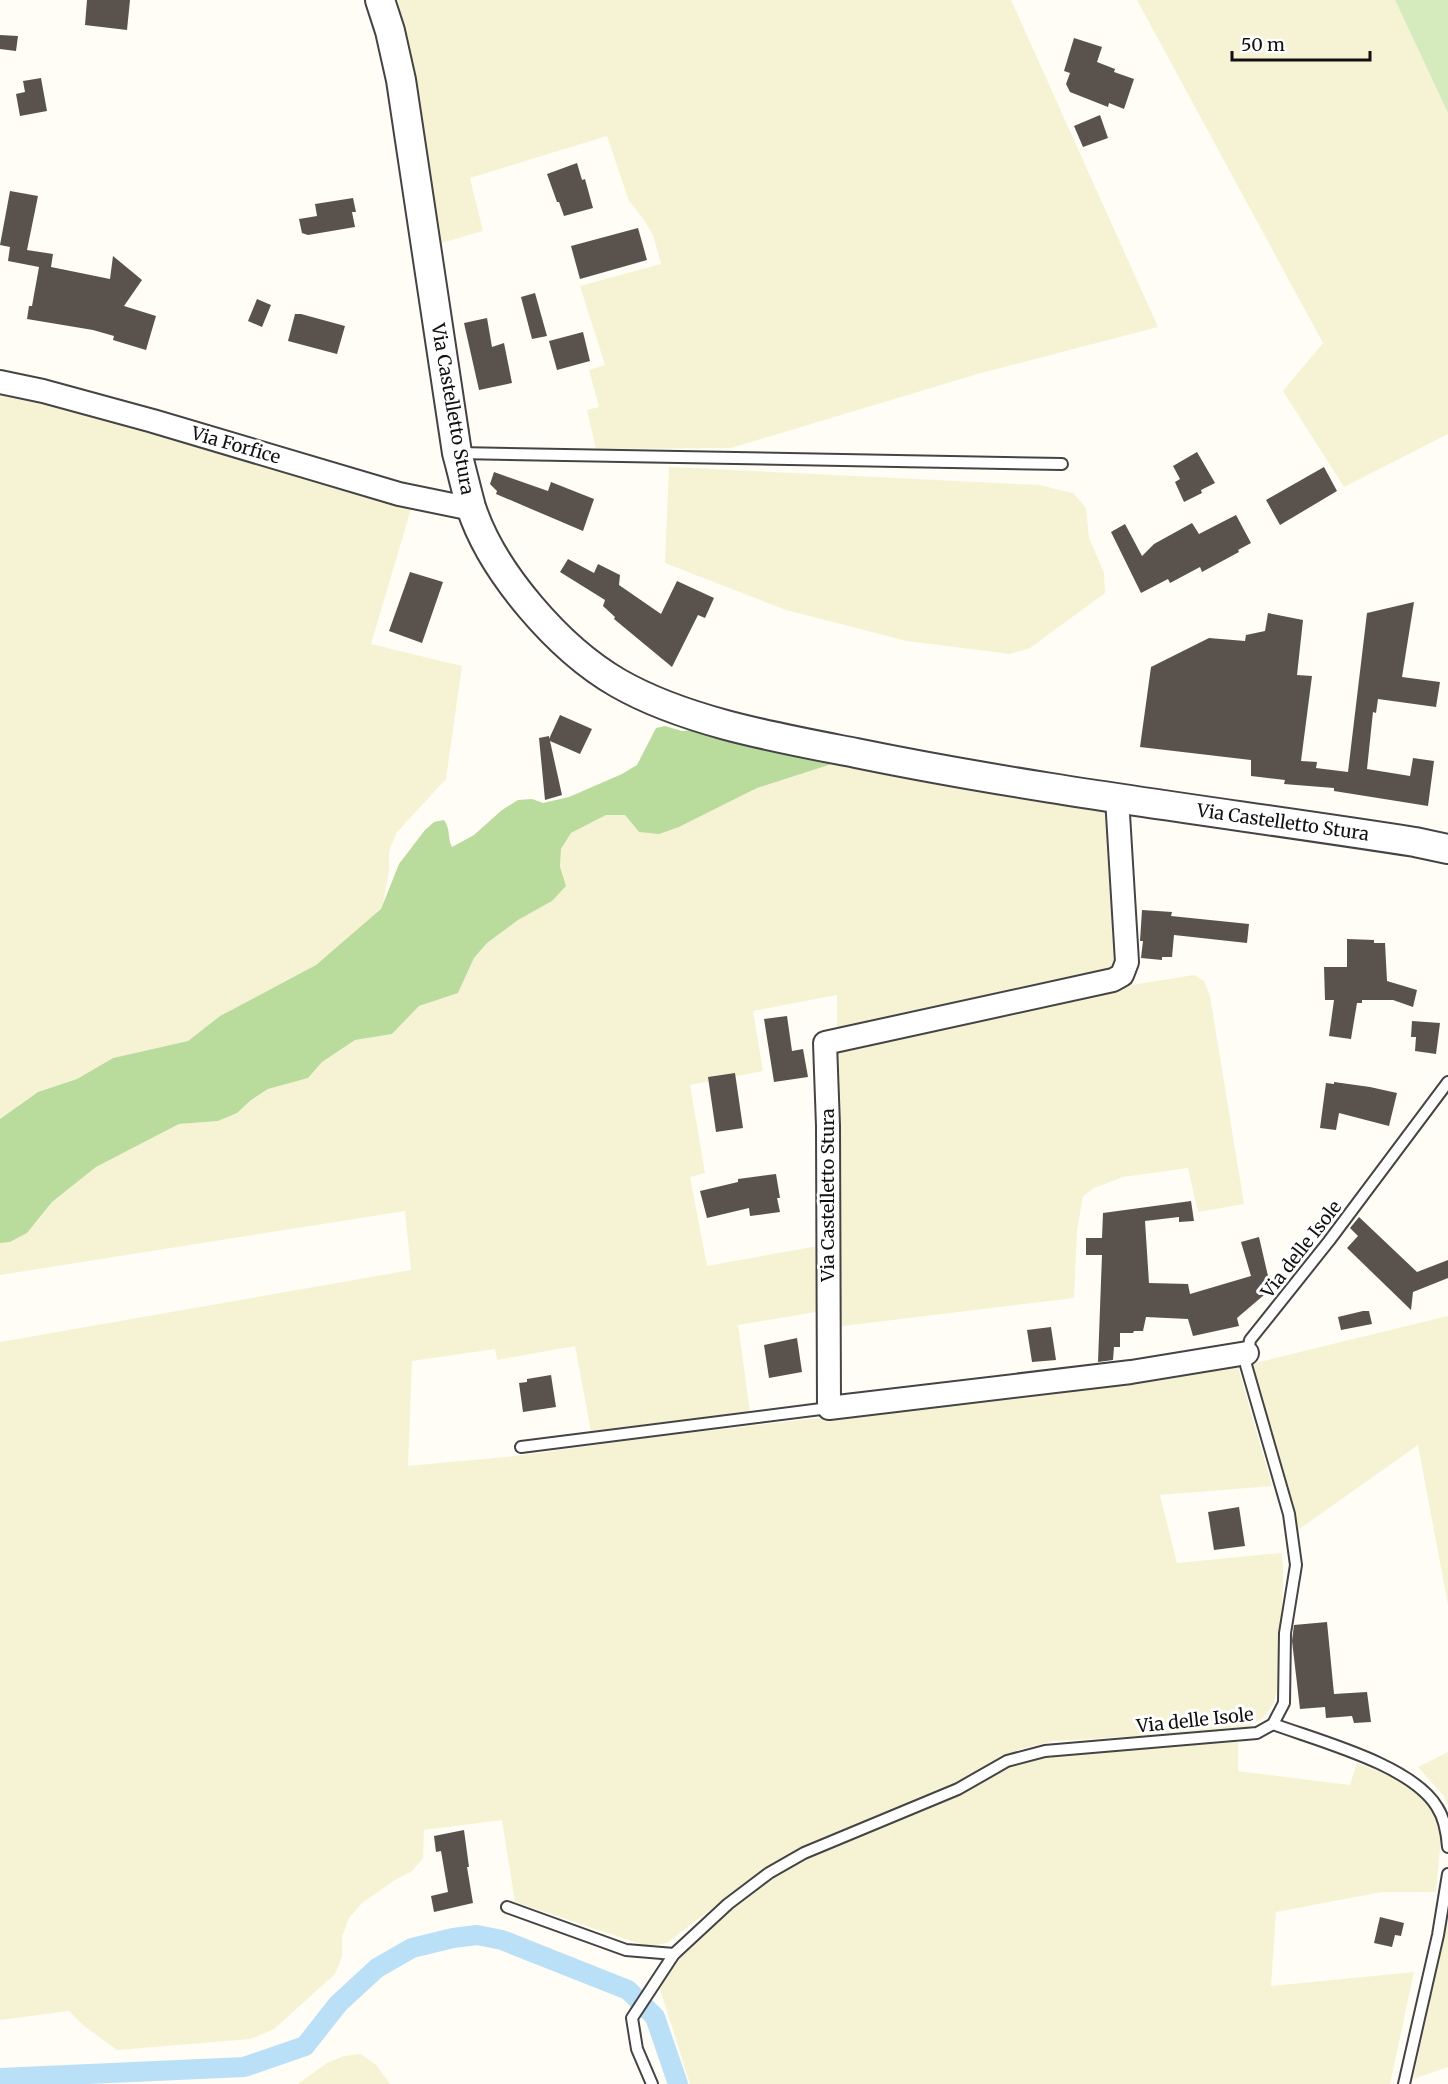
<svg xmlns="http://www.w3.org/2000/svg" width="1448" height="2084" viewBox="0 0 1448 2084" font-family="Merriweather,serif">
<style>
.farmland{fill:#f6f3d4}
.green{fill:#d5ebbd}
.forest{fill:#b9dc9c}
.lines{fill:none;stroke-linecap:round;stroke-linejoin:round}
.canal{stroke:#b9e0f7;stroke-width:20}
.building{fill:#5a524d}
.service-casing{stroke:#444;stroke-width:14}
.minor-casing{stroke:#444;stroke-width:26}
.tertiary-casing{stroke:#444;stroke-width:32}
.service{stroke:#fff;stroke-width:10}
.minor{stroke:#fff;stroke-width:22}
.tertiary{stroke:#fff;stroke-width:28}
.labels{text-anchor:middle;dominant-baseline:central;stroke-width:6;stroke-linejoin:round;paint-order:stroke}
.street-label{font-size:18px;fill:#111;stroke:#fff}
</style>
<rect width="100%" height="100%" fill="#fffdf5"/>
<g class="farmland">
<polygon points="398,0 1011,0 1158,327 981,373 731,448 596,449 587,410 599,407 589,370 605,365 580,286 661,264 653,235 642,217 629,201 607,136 470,178 483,231 441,243 412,61"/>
<polygon points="1137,0 1395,0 1448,113 1448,434 1344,487 1283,391 1323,343"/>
<polygon points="0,391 43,401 411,509 371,644 462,666 446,779 397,832 389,851 389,872 382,909 316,965 220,1016 188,1041 113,1058 77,1079 38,1092 0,1119"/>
<polygon points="669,467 1039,485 1073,493 1086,508 1089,538 1104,573 1105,593 1030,648 1010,654 907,641 786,610 665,563"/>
<polygon points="841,761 1109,808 1118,970 837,1036 837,995 753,1011 763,1071 690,1085 705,1173 690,1177 707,1266 818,1246 822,1311 738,1325 750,1412 591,1431 575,1346 497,1360 495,1349 412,1361 408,1466 516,1456 661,1436 1113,1384 1236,1360 1272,1486 1160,1495 1177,1563 1281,1553 1283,1564 1283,1584 1277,1689 1274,1703 1263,1718 1244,1729 1233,1731 1055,1741 1021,1749 1004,1756 927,1799 794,1853 762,1870 667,1943 646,1946 515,1902 502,1820 424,1830 423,1858 412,1871 395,1880 362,1903 349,1918 342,1937 342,1957 335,1974 274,2029 251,2039 117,2050 84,2026 69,2011 0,2020 0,1342 411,1270 405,1211 0,1275 0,1243 10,1242 27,1233 52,1202 96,1167 179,1124 218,1121 237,1113 251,1100 268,1089 308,1078 322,1062 355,1040 392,1034 419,1006 458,993 474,958 487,943 518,920 552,901 560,867 561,849 571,833 606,815 625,815 639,832 679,827 757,788"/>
<polygon points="1194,975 1204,981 1210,996 1244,1204 1198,1212 1188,1168 1123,1177 1094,1188 1083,1196 1077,1230 1074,1298 835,1327 839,1132 837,1048 1119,987"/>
<polygon points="1448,1316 1448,1605 1418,1445 1298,1530 1251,1364"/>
<polygon points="1238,1742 1238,1771 1350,1785 1357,1763 1390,1776 1420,1796 1431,1810 1437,1823 1441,1838 1436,1892 1382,1892 1276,1912 1271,1986 1414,1972 1390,2084 690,2084 659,1986 681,1957 745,1895 783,1871 821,1851 947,1801 1009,1768 1031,1760 1047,1756"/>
<polygon points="1448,1752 1448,1806 1443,1795 1418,1767"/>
<polygon points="1448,1917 1448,2067 1413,2079"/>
<polygon points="361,2054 376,2065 390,2084 298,2084 327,2063 344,2056"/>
</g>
<polygon class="green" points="1395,0 1448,0 1448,113"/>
<path class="forest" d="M665,726l17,5 19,-1 140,31 -84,27 -78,39 -20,7 -20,-2 -14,-17h-19l-35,18 -10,16 -1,18 6,19 -14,15 -34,19 -31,23 -13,15 -16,35 -39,13 -27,28 -37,6 -33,22 -14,16 -40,11 -17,11 -14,13 -19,8 -39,3 -83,43 -44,35 -25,31 -17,9 -10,1v-124l38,-27 39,-13 36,-21 75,-17 32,-25 96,-51 65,-56 18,-45 26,-34 9,-8 10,-2c7,10 3,17 8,27l22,-12 28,-25 16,-10 14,-1 11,4 26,-6 53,-23 15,-9 19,-37z"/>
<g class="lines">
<polyline class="canal" points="0,2078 244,2067 305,2046 338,2004 377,1968 412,1948 453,1938 477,1935 502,1940 628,1990 655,2017 678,2084"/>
</g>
<g class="building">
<polygon points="87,0 130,0 127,30 85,25"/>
<polygon points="0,35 18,36 16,51 0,49"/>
<polygon points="1074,38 1102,47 1097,62 1115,69 1114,72 1134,79 1124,109 1109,103 1108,107 1070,92 1066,84 1070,73 1064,71"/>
<polygon points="41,78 47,111 20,116 16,94 25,92 23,81"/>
<polygon points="1100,115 1108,138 1083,147 1074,126"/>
<polygon points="577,163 582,180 585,179 593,208 564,216 559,202 557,202 547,174"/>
<polygon points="10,191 38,196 27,250 53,254 51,267 110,279 113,256 142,280 124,306 156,316 146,350 113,340 114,336 93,330 27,319 29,306 32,306 39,267 8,261 10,247 0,245"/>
<polygon points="353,198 356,212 352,212 355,227 308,235 302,233 299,219 317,216 315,204"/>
<polygon points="638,228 647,260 580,279 571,246"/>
<polygon points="535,293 547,336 532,339 521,297"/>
<polygon points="257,299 271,305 262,327 248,321"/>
<polygon points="295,314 301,314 345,326 337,354 288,341"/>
<polygon points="487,318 492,347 504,343 512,383 479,390 464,323"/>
<polygon points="583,332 590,361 557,370 549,341"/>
<polygon points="1197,452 1215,483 1201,490 1202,493 1184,502 1175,482 1180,479 1173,466"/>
<polygon points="1324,467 1337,491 1280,525 1266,500"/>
<polygon points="494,472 548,491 551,482 594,499 583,531 496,494 497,491 490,484"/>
<polygon points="1236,515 1251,543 1238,550 1239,552 1202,572 1200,567 1170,583 1168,579 1141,593 1111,532 1125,524 1142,556 1154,544 1192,523 1199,534"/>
<polygon points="568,559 594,573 598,564 620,575 619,585 661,614 677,581 714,598 705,618 698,615 672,667 614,619 615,617 603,606 605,600 560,572"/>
<polygon points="410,572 443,582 422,643 389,631"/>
<polygon points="1414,602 1402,677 1440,682 1436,707 1378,699 1376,713 1373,712 1367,769 1410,776 1413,758 1434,761 1428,806 1334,791 1334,788 1284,784 1285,780 1251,776 1251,760 1140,747 1151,667 1209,638 1245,641 1246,635 1265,631 1268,613 1303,620 1297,675 1312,676 1301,761 1317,762 1316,768 1348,772 1367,613"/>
<polygon points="560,715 592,729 580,754 550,741 562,795 545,800 539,738 549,736 549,739"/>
<polygon points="1142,910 1172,912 1171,916 1249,924 1247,943 1174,935 1172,957 1162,957 1162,960 1141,958 1143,941 1140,941"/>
<polygon points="1347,939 1374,940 1374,943 1385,943 1387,981 1417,990 1413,1007 1393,1000 1362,1000 1362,1003 1357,1003 1351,1039 1329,1036 1334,1000 1325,1000 1324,967 1347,967"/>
<polygon points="787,1016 792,1051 803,1049 808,1077 774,1082 764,1019"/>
<polygon points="1412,1021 1440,1023 1436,1054 1415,1051 1416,1037 1411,1037"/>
<polygon points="735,1073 743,1128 716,1132 708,1077"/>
<polygon points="1334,1082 1370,1087 1397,1093 1389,1126 1339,1113 1336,1130 1320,1128 1326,1083 1334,1084"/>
<polygon points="776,1174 780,1198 777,1198 780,1212 750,1216 749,1208 707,1218 700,1191 738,1182 738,1179"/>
<polygon points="1191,1201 1194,1221 1179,1222 1179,1217 1145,1221 1149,1283 1188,1284 1190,1294 1251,1276 1241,1242 1259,1237 1271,1289 1237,1318 1239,1326 1193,1336 1188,1319 1146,1317 1143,1331 1134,1331 1133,1333 1120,1333 1120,1347 1114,1347 1113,1360 1098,1362 1102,1255 1086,1255 1086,1238 1102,1238 1103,1213"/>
<polygon points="1359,1217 1417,1272 1448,1260 1448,1278 1413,1292 1411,1310 1347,1248 1358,1236 1350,1228"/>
<polygon points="1363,1311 1369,1311 1372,1324 1341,1330 1338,1317"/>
<polygon points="1051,1327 1056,1360 1032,1362 1027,1330"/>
<polygon points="797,1338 802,1372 769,1378 764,1345"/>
<polygon points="551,1375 556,1407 523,1412 519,1383 527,1382 527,1379"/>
<polygon points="1239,1507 1245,1546 1214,1550 1208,1512"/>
<polygon points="1327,1622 1334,1694 1367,1692 1371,1722 1354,1723 1352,1716 1326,1718 1325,1707 1300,1709 1292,1641 1294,1625"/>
<polygon points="464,1830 469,1867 467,1867 473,1903 434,1912 431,1896 448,1892 441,1851 436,1852 434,1836"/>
<polygon points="1380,1917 1404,1923 1401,1936 1395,1935 1392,1947 1374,1943"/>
</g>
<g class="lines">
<defs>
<g id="service">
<polyline points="458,453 1062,464"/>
<polyline points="521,1447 829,1408"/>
<path d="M1273,1724c46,17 139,41 164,83 8,12 10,26 11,40"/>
<polyline points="507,1907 626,1950 674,1954"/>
<polyline points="652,2084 637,2049 632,2018 674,1954 728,1904 769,1873 804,1853 958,1789 1007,1761 1045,1751 1257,1733 1273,1724 1284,1703 1285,1633 1296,1565 1289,1514 1246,1365 1250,1340 1329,1241 1448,1082"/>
<polyline points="1404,2084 1438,1935 1448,1874"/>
</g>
<g id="minor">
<polyline points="0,382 43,391 153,421 399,494 472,509"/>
<polyline points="1117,798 1127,962 1122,975 1113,980 825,1043 828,1126 829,1408 1131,1372 1247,1353"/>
</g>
<path id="tertiary" d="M380,0l10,31 11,49 56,373c5,18 9,36 14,54 21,65 88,142 147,176 68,39 161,55 238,70 185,38 373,60 559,89l33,7"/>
</defs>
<use href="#service" class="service-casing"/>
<use href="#minor" class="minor-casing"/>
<use href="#tertiary" class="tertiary-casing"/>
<use href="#service" class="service"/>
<use href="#minor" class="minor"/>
<use href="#tertiary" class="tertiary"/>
</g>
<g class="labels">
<g class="street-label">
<text transform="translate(453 409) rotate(80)">Via Castelletto Stura</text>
<text transform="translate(236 445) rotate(16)">Via Forfice</text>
<text transform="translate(1283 822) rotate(8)">Via Castelletto Stura</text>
<text transform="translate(827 1195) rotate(-90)">Via Castelletto Stura</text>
<text transform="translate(1301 1249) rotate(-52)">Via delle Isole</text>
<text transform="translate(1195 1720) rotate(-6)">Via delle Isole</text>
</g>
</g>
<path d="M1232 51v9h138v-9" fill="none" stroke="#111111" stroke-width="3"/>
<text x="1241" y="51" font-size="18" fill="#111111" stroke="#ffffff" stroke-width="4.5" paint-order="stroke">50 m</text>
</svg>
